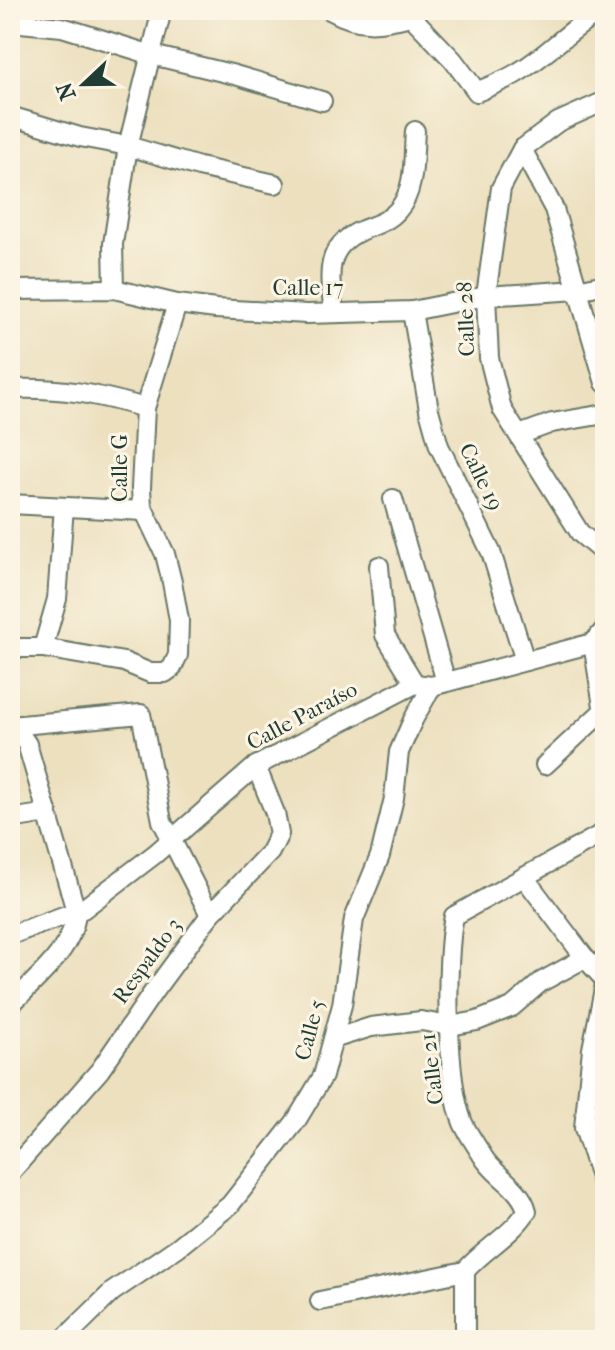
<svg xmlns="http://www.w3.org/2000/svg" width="615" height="1350" viewBox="0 0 615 1350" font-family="'IM FELL French Canon',serif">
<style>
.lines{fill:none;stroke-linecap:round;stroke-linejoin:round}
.minor-casing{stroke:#677665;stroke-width:22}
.minor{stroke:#fff;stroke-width:18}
.labels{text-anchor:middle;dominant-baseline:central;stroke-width:6;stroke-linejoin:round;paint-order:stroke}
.street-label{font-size:22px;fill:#1f3d34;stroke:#fcf5e5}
</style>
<rect width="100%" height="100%" fill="#fcf5e5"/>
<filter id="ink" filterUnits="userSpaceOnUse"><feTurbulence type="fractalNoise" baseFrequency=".0125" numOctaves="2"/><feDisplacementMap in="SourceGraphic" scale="16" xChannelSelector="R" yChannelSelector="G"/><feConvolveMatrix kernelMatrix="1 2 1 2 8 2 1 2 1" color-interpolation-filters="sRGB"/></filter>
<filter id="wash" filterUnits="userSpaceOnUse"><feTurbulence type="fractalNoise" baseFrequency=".006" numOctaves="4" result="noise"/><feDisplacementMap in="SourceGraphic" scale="32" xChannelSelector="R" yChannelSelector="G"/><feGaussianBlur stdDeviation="1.8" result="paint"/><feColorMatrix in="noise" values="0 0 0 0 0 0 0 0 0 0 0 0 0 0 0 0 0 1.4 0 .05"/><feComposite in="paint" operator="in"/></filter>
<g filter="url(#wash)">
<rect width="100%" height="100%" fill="#ece0bf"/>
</g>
<g filter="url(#ink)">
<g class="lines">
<defs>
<g id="minor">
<path d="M330,10c31,17 48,14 81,6l42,44 24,32c13,-6 27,-11 40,-19 31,-18 54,-46 87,-63"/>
<polyline points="10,22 62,27 152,55 235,75 322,101"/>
<polyline points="605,101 558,122 522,149 501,188 486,296 489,358 502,409 580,533 605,554"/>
<polyline points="10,116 80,137 128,146 199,167 275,184"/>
<polyline points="522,149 554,209 605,383"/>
<polyline points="114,289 113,244 128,146 162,10"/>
<polyline points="10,290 114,289 177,304 216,309 307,314 412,311 486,296 578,290 605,284"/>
<polyline points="412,311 429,410 439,446 491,552 525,661"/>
<path d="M334,313c-4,-34 -12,-64 26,-82 14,-6 28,-9 38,-21 18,-20 15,-54 17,-79"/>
<path d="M10,389c52,-2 86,5 135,19"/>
<polyline points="519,435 552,423 605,414"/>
<polyline points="393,499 446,682"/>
<polyline points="10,504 144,511"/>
<polyline points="379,566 385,635 415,684"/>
<polyline points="593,643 605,719"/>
<polyline points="10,648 43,648 124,662 150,673 165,673 172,668 178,655 179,620 172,582 165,554 142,506 141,488 145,408 177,304"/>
<polyline points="43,648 57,599 64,507"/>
<polyline points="10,726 141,714 162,821 210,915"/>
<polyline points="545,765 604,710"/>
<polyline points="10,819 48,813"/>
<polyline points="524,877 585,958 605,980"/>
<polyline points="10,935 83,909 155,854 256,766 415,684 432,686 593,643 605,629"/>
<polyline points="605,984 592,1049 584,1128 605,1192"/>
<path d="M10,1005c25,-25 65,-57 66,-94l-49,-167 -13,-19"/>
<polyline points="333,1039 371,1027 421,1021 450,1026 477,1021 512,1007 541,982 585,958"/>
<polyline points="10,1173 100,1070 154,991 210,915 270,852 279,834 275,813 256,766"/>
<polyline points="320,1301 465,1271"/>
<polyline points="63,1340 112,1292 178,1247 230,1205 296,1121 323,1076 342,1005 354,919 380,856 394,798 399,752 413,720 432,686"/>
<path d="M465,1340v-69c19,-22 47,-36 62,-60 -6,-25 -33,-34 -45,-56 -6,-10 -14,-21 -19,-32 -17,-41 -18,-163 -9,-207l151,-84"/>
</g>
</defs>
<use href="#minor" class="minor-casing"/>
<use href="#minor" class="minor"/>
</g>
</g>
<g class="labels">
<g class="street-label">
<text x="308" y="288">Calle 17</text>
<text transform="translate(466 319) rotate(-92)">Calle 28</text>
<text transform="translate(120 468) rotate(-90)">Calle G</text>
<text transform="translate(481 477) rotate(64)">Calle 19</text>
<text transform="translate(302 716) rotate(-28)">Calle Paraíso</text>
<text transform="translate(147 961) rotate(-54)">Respaldo 3</text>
<text transform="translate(310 1030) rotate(-75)">Calle 5</text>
<text transform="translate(432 1069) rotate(-97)">Calle 21</text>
</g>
</g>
<rect width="615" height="1350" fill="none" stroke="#fcf5e5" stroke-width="40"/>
<g transform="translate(84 84) rotate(248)" stroke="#fcf5e5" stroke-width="6" paint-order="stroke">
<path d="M0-6L14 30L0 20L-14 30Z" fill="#1f3d34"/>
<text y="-12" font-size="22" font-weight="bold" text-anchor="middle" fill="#1f3d34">N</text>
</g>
</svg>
